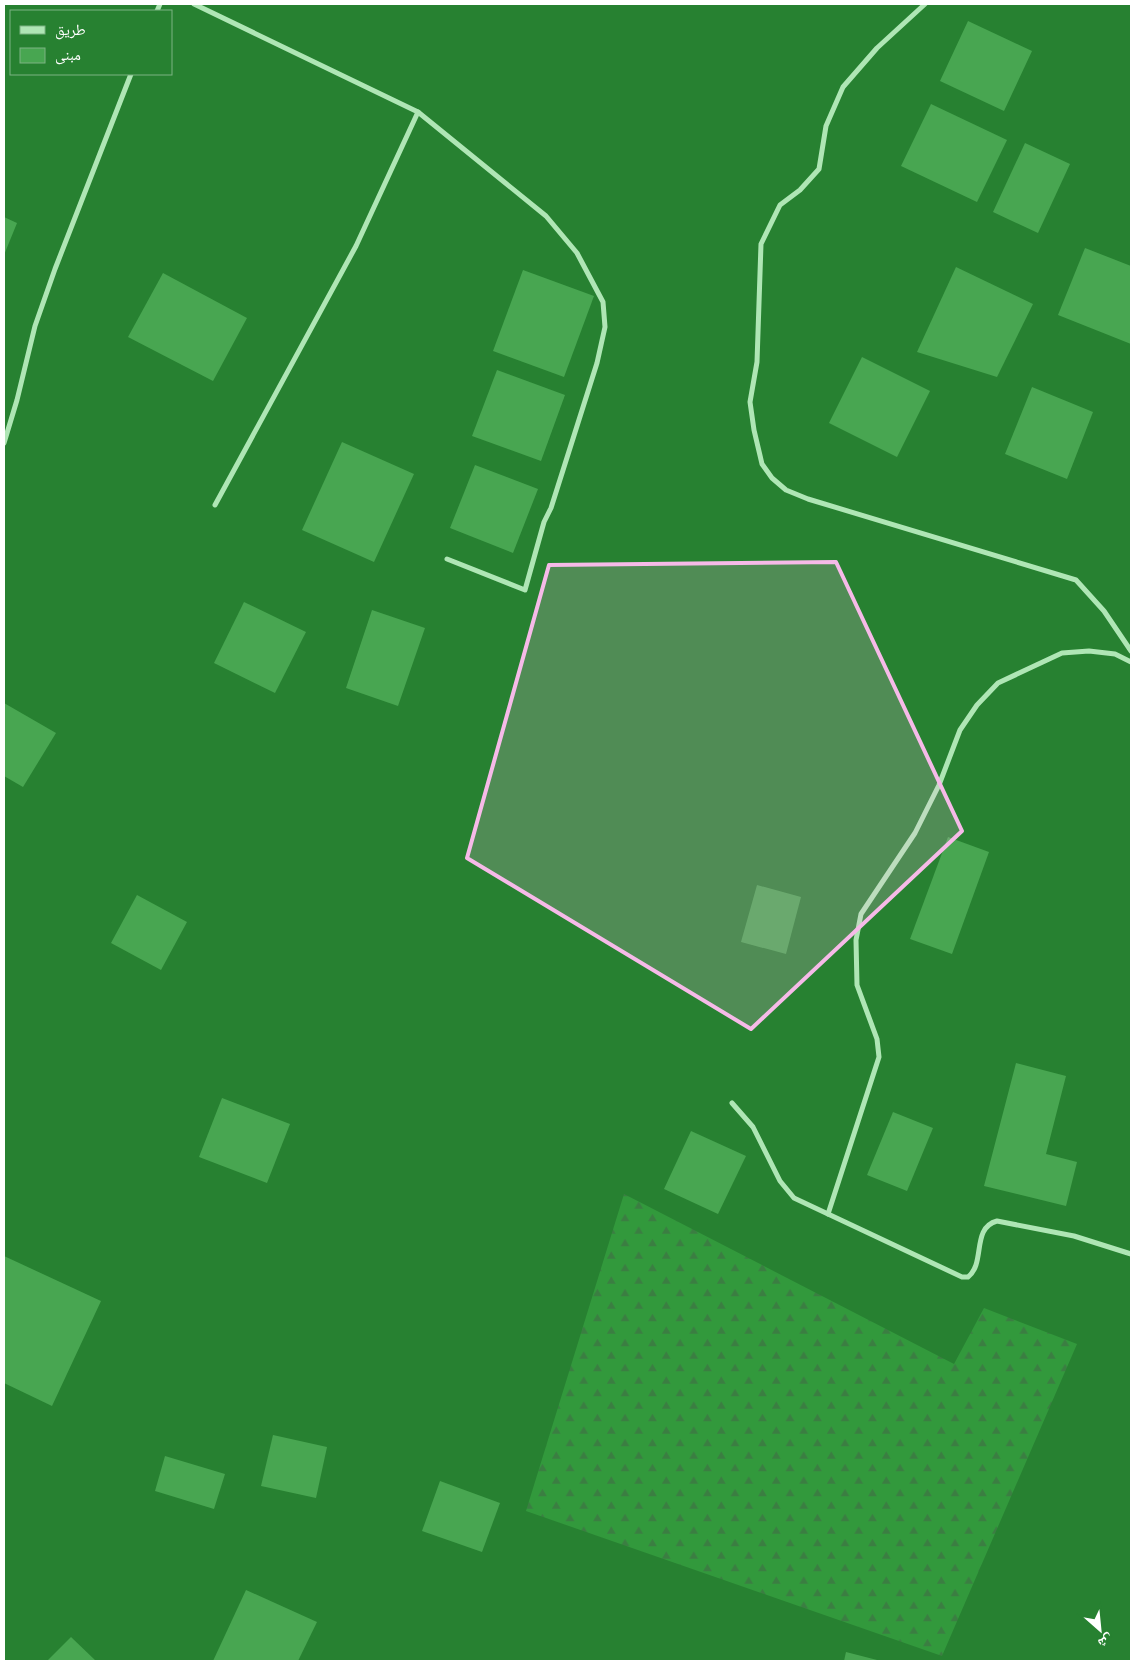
<svg xmlns="http://www.w3.org/2000/svg" width="1135" height="1665" viewBox="0 0 1135 1665" font-family="'Exo 2','Noto Naskh Arabic',sans-serif">
<style>
.forest{fill:url(#forest-firs)}
.building{fill:#48a651}
.lines{fill:none;stroke-linecap:round;stroke-linejoin:round}
.street{stroke:#afe6b5;stroke-width:5}
.marked{fill:#f6bae8;fill-opacity:0.2;stroke:#f6bae8;stroke-width:4;stroke-linejoin:round}
</style>
<defs>
<pattern id="forest-firs" width="22" height="20" patternUnits="userSpaceOnUse" patternTransform="scale(1.25)"><rect width="22" height="20" fill="#32993c"/><path d="M5 1l3.5 6h-7zM16 11l3.5 6h-7z" fill="#3b7e42"/></pattern>
</defs>
<rect width="100%" height="100%" fill="#278131"/>
<polygon class="forest" points="624,1194 954,1364 984,1308 1077,1344 942,1656 526,1511"/>
<g class="building">
<polygon points="968,21 1032,51 1004,111 940,81"/>
<polygon points="931,104 1007,140 977,202 901,166"/>
<polygon points="1025,143 1070,164 1038,233 993,212"/>
<polygon points="4,217 17,223 4,255"/>
<polygon points="1085,248 1131,266 1131,344 1058,315"/>
<polygon points="956,267 1033,304 997,377 917,352"/>
<polygon points="523,270 594,296 564,377 493,351"/>
<polygon points="163,273 247,318 213,381 128,337"/>
<polygon points="862,357 930,391 897,457 829,423"/>
<polygon points="497,370 565,395 541,461 472,436"/>
<polygon points="1032,387 1093,412 1067,479 1005,454"/>
<polygon points="342,442 414,474 374,562 302,530"/>
<polygon points="475,465 538,489 513,553 450,528"/>
<polygon points="244,602 306,632 275,693 214,663"/>
<polygon points="372,610 425,628 398,706 346,688"/>
<polygon points="4,703 56,733 23,787 4,776"/>
<polygon points="948,837 989,852 952,954 910,939"/>
<polygon points="757,885 801,897 786,954 741,942"/>
<polygon points="137,895 187,922 161,970 111,943"/>
<polygon points="1016,1063 1066,1076 1046,1154 1077,1162 1066,1206 984,1186"/>
<polygon points="222,1098 290,1124 267,1183 199,1157"/>
<polygon points="893,1112 933,1128 907,1191 867,1175"/>
<polygon points="691,1131 746,1156 718,1214 664,1189"/>
<polygon points="4,1256 101,1301 52,1406 4,1383"/>
<polygon points="273,1435 327,1447 316,1498 261,1486"/>
<polygon points="165,1456 225,1474 214,1509 155,1491"/>
<polygon points="440,1481 500,1503 482,1552 422,1531"/>
<polygon points="246,1590 317,1622 298,1661 213,1661"/>
<polygon points="71,1637 96,1661 47,1661"/>
<polygon points="846,1652 881,1661 844,1661"/>
</g>
<g class="lines">
<g class="street">
<polyline points="194,4 418,112 546,216 577,253 603,302 605,327 597,363 551,508 544,522 525,590 447,559"/>
<polyline points="925,4 877,48 843,87 826,126 819,169 800,190 780,205 761,244 757,362 750,402 754,430 762,464 772,478 786,490 808,499 1076,580 1104,611 1131,651"/>
<polyline points="157,11 160,4"/>
<polyline points="4,443 17,400 35,326 55,269 131,74"/>
<polyline points="215,505 356,246 418,112"/>
<path d="M732,1103l21,24 27,54 14,17 168,79h6c18,-14 3,-49 29,-56l77,15 57,18"/>
<polyline points="828,1214 879,1057 877,1039 857,985 856,940 861,914 915,833 939,785 960,730 977,705 998,683 1062,653 1089,651 1115,654 1131,662"/>
</g>
</g>
<path class="marked" d="M836,562l126,269 -211,198 -284,-171 82,-293z"/>
<rect width="1135" height="1665" fill="none" stroke="#ffffff" stroke-width="10"/>
<rect x="10" y="10" width="162" height="65" fill="#278131" stroke="#7db383"/>
<rect x="20" y="26" width="25" height="8" fill="#afe6b5" stroke="#7db383"/>
<text x="55" y="35" font-size="15" fill="#ffffff">طريق</text>
<rect x="20" y="48" width="25" height="15" fill="#48a651" stroke="#7db383"/>
<text x="55" y="60" font-size="15" fill="#ffffff">مبنى</text>
<g transform="translate(1100 1630) rotate(153)" stroke="#278131" stroke-width="4" paint-order="stroke">
<path d="M0-4L9 19L0 12L-9 19Z" fill="#ffffff"/>
<text y="-8" font-size="14" font-weight="bold" text-anchor="middle" fill="#ffffff">ش</text>
</g>
</svg>
